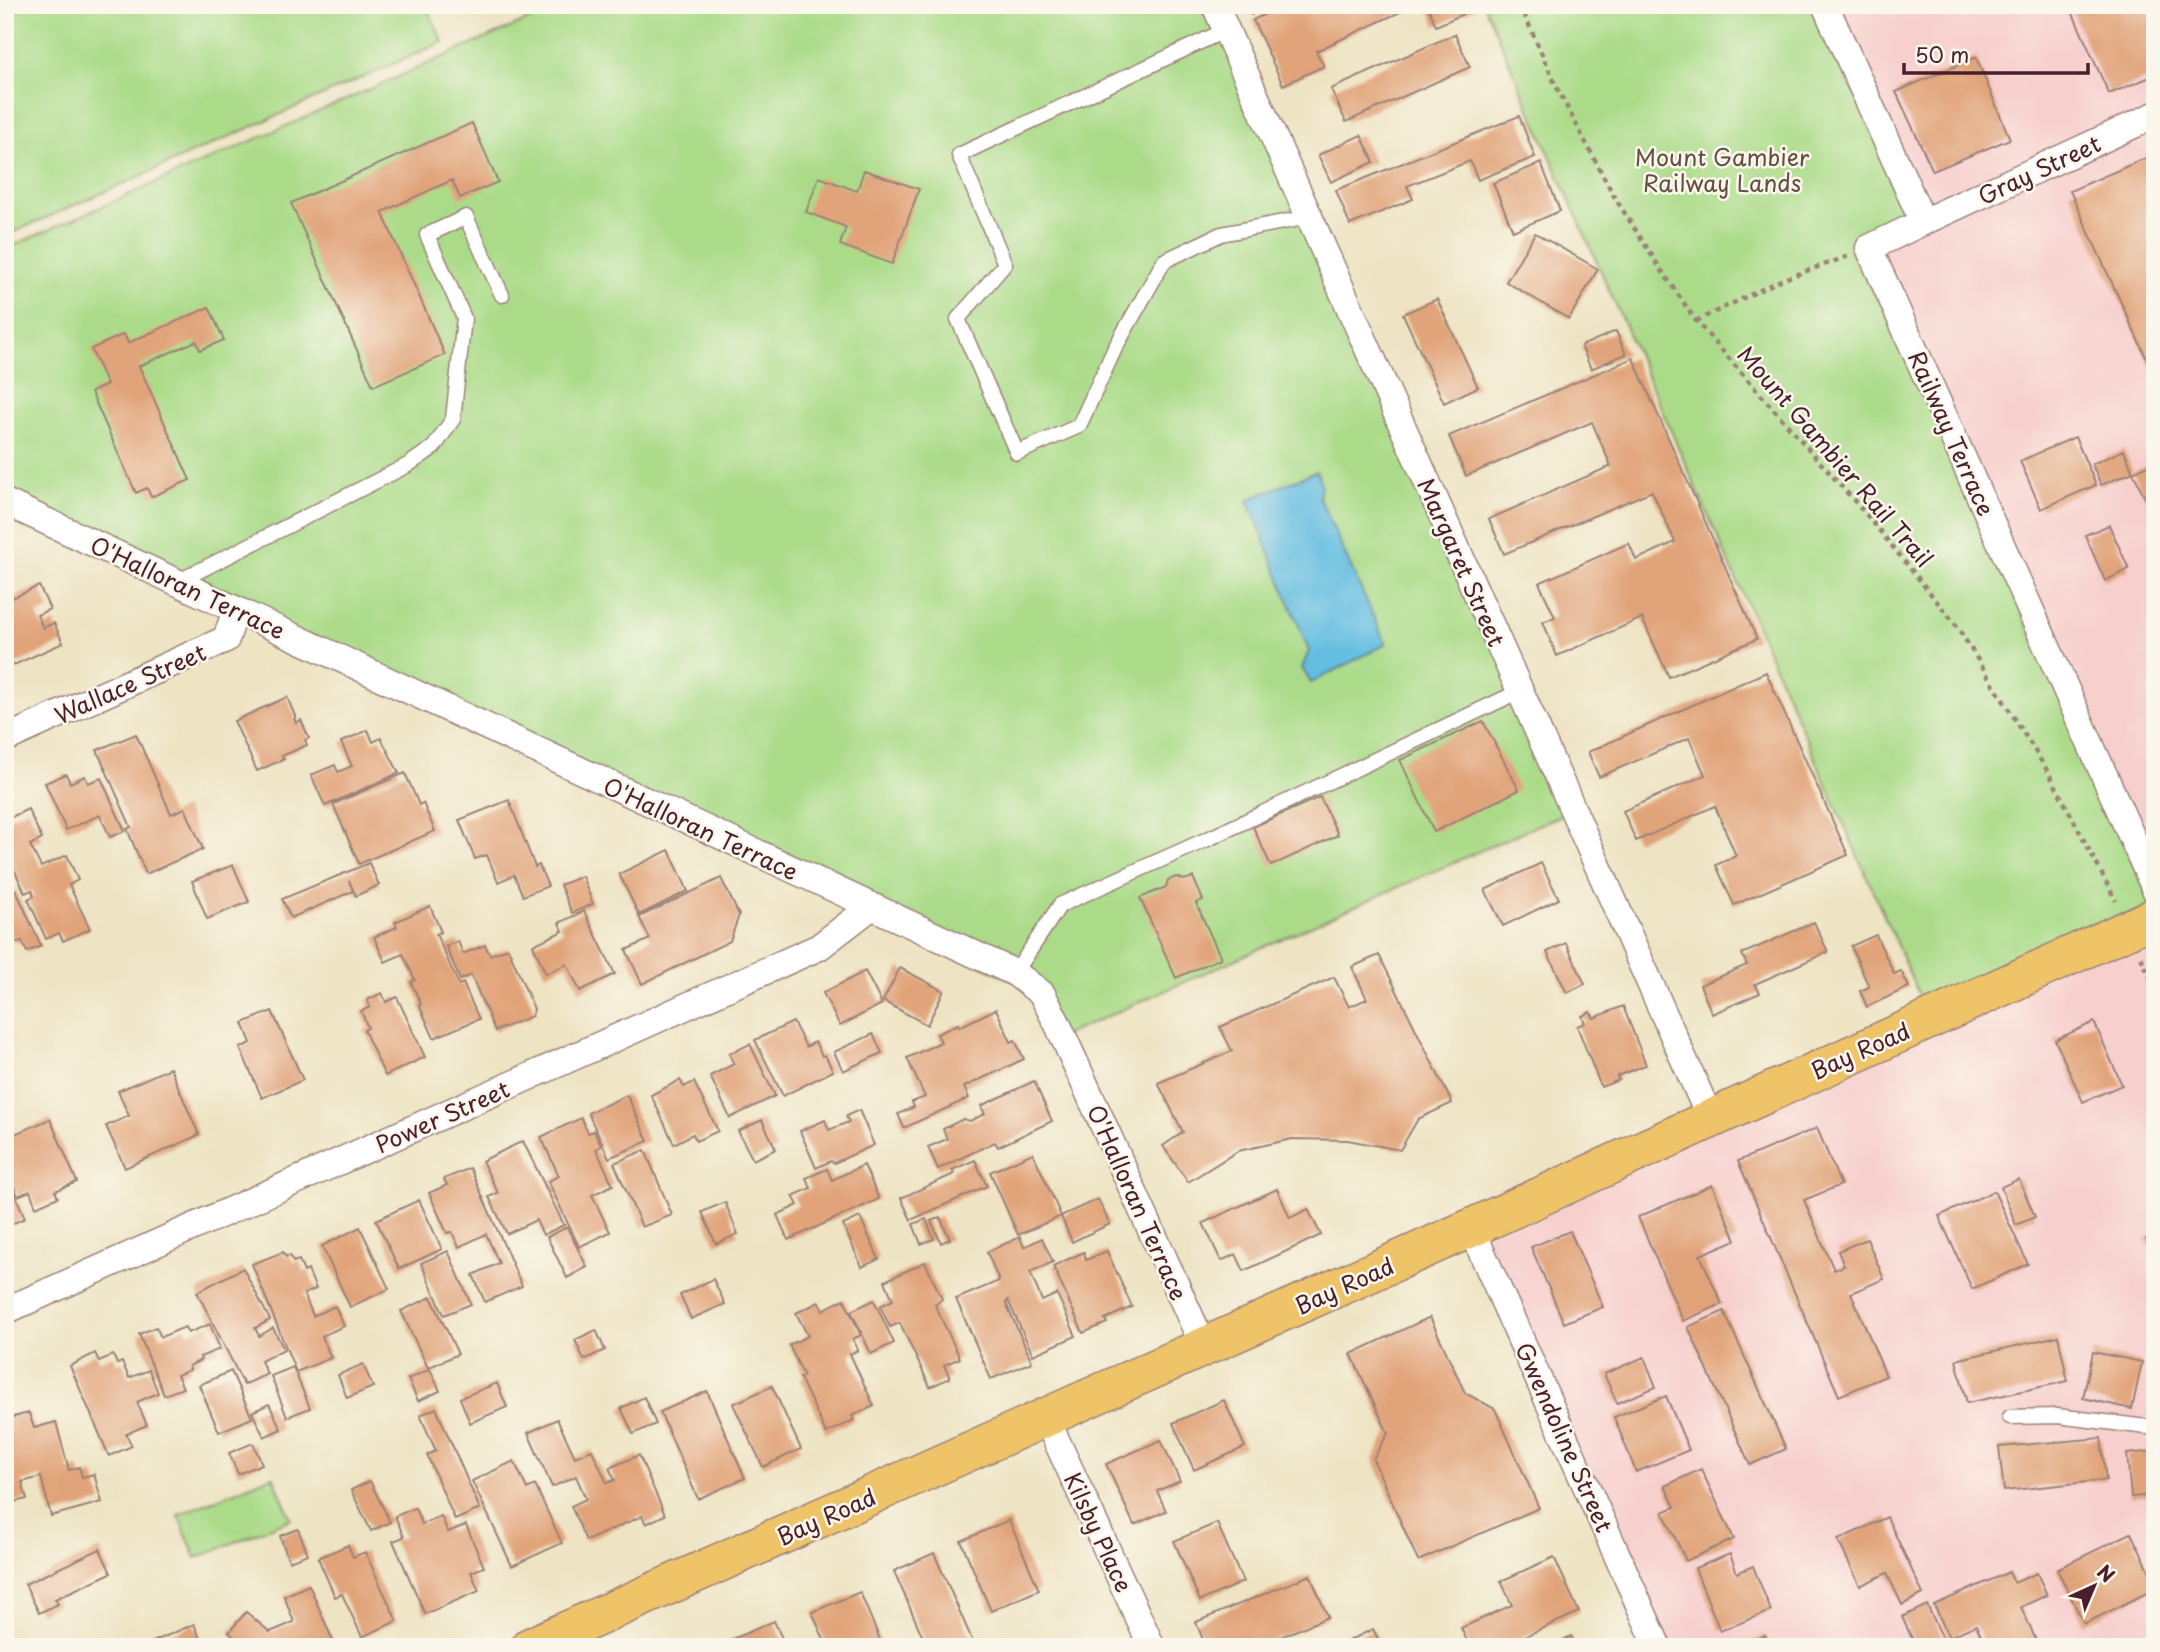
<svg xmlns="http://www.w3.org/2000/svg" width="2160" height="1652" viewBox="0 0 2160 1652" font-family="'Playpen Sans',sans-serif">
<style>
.built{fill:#f7d0ce}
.green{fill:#abdb89;stroke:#7a7d5a;stroke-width:2}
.water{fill:#63bee1;stroke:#566e86;stroke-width:2}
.building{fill:#e1a47a}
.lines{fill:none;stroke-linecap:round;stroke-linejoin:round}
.service-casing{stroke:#9c8278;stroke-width:17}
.minor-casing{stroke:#9c8278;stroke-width:29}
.primary-casing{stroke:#9c8278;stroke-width:41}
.path{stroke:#9c8278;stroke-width:4.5;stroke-dasharray:5 5;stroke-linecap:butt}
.service{stroke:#fff;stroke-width:14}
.minor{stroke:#fff;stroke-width:26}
.primary{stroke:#efc469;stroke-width:38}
.labels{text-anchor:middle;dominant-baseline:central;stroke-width:5;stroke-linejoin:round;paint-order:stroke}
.park-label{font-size:23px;fill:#624e42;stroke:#fbf7ec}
.street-label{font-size:23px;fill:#4a1f2b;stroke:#fbf7ec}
</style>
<rect width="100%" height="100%" fill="#fbf7ec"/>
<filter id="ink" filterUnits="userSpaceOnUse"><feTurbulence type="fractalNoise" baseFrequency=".0143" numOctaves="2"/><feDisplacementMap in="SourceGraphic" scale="14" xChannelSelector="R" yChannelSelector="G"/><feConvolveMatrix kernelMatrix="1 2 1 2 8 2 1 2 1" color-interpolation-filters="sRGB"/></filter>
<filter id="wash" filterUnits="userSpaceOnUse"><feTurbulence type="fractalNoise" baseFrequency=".00686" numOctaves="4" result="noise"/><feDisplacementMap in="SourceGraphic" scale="28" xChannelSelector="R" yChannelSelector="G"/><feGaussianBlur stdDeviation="1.57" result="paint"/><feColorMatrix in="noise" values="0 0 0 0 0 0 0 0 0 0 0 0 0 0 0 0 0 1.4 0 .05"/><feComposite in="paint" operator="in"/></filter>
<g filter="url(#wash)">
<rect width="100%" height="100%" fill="#eee4c4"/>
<g class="built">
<polygon points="1813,5 2155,5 2155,890 1857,245"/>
<polygon points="2155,917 2155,1647 1662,1647 1471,1228"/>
</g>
<g class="green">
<polygon points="5,5 426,5 443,42 5,236"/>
<polygon points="562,5 1215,5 1572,810 1063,1036 1042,994 5,502 5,249"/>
<polygon points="1484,5 1813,5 1913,217 1857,245 2154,908 1925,1009"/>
<polygon points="273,1476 291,1519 196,1558 178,1515"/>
</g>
<polygon class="water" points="1317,471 1321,486 1319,497 1386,644 1311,683 1302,668 1309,651 1248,500"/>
<g id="blocks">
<g class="building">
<polygon points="1247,5 1272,5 1251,15"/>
<polygon points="1284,5 1415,5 1316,51 1324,66 1283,85 1253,20"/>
<polygon points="1427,5 1474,5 1475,9 1436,26"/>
<polygon points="2069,5 2155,5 2155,75 2109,94"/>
<polygon points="1455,34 1470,67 1346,122 1331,89"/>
<polygon points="1976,57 2010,139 1933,171 1896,92"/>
<polygon points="1519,116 1535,157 1478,180 1470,161 1407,186 1413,199 1350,225 1336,190"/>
<polygon points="472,123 498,182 460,198 452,180 382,212 445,355 373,386 291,203"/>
<polygon points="1361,135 1374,162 1331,182 1318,155"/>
<polygon points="2155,154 2155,377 2070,191"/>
<polygon points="1541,163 1560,211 1513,231 1493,183"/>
<polygon points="864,170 919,189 892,264 840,245 846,227 806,212 819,177 857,191"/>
<polygon points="1535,233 1598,269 1569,319 1506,282"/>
<polygon points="1437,299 1478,387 1444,403 1403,314"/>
<polygon points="209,307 224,340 200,350 196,341 139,366 190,480 151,497 147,488 136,493 91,392 107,385 91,349 124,334 128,343"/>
<polygon points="1616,331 1626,354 1591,369 1581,346"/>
<polygon points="1633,358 1757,639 1669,677 1642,618 1557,656 1543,622 1555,617 1539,583 1629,543 1636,560 1675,542 1652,491 1504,554 1489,519 1611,466 1592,422 1466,476 1449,436"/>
<polygon points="2075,437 2096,485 2041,509 2020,461"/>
<polygon points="2124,450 2133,472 2155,462 2155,519 2133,472 2101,485 2092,464"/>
<polygon points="2109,525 2129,569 2105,581 2085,535"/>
<polygon points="39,586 50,609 37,615 43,628 54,623 63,643 5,669 5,594 8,600"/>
<polygon points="1766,672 1848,855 1734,905 1716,865 1736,856 1715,806 1636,841 1623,811 1705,775 1689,738 1599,777 1588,752"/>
<polygon points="287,697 296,718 294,719 296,723 301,720 309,738 305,740 307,745 282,756 284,759 257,771 234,721"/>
<polygon points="1483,721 1519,790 1434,832 1400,760"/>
<polygon points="368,730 373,742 381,738 399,773 325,806 311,775 335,765 338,772 352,766 341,742"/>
<polygon points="136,734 171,814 185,808 203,849 146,874 127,829 131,827 97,750"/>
<polygon points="405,773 419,805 423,803 435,831 359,864 333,804"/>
<polygon points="66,774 70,783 85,776 88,783 101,778 125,831 110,837 100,815 66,830 45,783"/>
<polygon points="1320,797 1338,835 1271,866 1253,827"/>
<polygon points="509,800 535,867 539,865 548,886 523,896 514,875 498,882 487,855 475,859 459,820"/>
<polygon points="28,809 42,839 30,845 41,867 67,855 78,880 69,885 90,929 63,941 59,933 46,939 28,899 34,896 32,890 25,893 5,850 5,820"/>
<polygon points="669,850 688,891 639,915 619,874"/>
<polygon points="369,863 379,885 356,896 349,881 353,891 291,918 282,899"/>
<polygon points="1541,863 1559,899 1503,926 1485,890"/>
<polygon points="233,865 249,902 207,919 192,881"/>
<polygon points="582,876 593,904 572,913 560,885"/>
<polygon points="1177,877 1184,880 1193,877 1203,900 1196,903 1221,958 1176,978 1140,898 1166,887 1168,880"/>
<polygon points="721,878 739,915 730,941 642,984 626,950 650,939 639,917"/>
<polygon points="16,890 41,946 27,952 22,941 15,943 5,921 5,895"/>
<polygon points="430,906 441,932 436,934 459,985 463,983 479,1019 434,1038 419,1005 421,1004 411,982 415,980 403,954 385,962 374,937 397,927 395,922"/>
<polygon points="584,911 615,974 580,991 567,964 546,974 533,945 563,931 559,923"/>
<polygon points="1814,922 1828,952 1755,984 1760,993 1712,1014 1700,985 1747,965 1742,954"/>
<polygon points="1876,935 1894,974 1901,971 1909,987 1867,1007 1860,991 1869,987 1851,946"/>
<polygon points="458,941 463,954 485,945 490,955 508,948 534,1009 532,1016 495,1031 471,975 460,980 446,946"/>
<polygon points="1566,943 1585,984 1567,993 1547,952"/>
<polygon points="1379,955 1452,1103 1418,1119 1400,1150 1348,1140 1292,1139 1238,1151 1188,1182 1163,1146 1183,1132 1158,1083 1232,1051 1220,1027 1334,977 1349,1007 1367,999 1352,967"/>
<polygon points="900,968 944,991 927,1025 883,1001"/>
<polygon points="865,971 882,1004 840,1026 823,993"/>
<polygon points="382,993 386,1002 397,997 425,1057 385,1076 364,1030 368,1028 361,1011 370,1007 367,1000"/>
<polygon points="1623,1006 1646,1065 1617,1076 1619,1080 1601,1087 1577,1026 1585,1023 1582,1016 1590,1012 1594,1018"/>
<polygon points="996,1009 1011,1042 1015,1040 1024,1059 964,1087 969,1098 904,1128 898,1114 914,1107 912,1102 925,1097 907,1058 941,1042 937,1034 958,1024 959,1027"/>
<polygon points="272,1011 303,1080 262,1098 240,1048 251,1043 243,1023"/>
<polygon points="793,1022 806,1047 815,1042 822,1056 825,1055 833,1071 783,1096 755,1040"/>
<polygon points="2094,1022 2122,1085 2083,1102 2055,1040"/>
<polygon points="873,1034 882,1053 843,1071 834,1052"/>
<polygon points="750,1044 775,1096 730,1118 710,1076 734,1064 729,1054"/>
<polygon points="170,1068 199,1135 125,1168 106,1126 129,1116 118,1091"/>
<polygon points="680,1080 684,1087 694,1082 718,1131 696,1141 693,1134 674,1144 651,1095"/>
<polygon points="1034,1081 1052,1121 998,1147 995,1142 938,1169 928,1147 947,1139 943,1129 963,1119 970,1121 985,1114 981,1106"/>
<polygon points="627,1095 648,1141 609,1158 588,1113"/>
<polygon points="859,1110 874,1145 834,1163 831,1161 816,1168 800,1131 825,1120 829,1130 849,1122 846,1116"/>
<polygon points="581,1118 588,1133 594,1131 601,1146 596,1149 613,1185 592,1195 610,1232 579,1247 548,1181 559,1176 541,1137"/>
<polygon points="50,1119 77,1182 55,1191 58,1197 36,1207 30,1191 18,1196 5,1167 5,1156 10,1154 5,1138"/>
<polygon points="762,1120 776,1149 753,1160 738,1131"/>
<polygon points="1817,1128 1841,1185 1804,1200 1834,1270 1844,1266 1838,1251 1867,1239 1884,1279 1851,1293 1886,1376 1839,1396 1738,1161"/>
<polygon points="523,1141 564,1225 543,1235 536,1220 507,1234 489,1197 498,1193 482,1161"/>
<polygon points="645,1150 672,1215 642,1227 614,1163"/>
<polygon points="1033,1153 1061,1216 1098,1199 1110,1224 1072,1242 1061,1216 1018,1235 990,1172"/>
<polygon points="975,1160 987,1186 911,1220 901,1198 954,1174 952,1170"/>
<polygon points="864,1165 879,1199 788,1240 777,1215 798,1205 793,1196 811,1188 806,1178 827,1169 832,1180"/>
<polygon points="470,1168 522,1286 485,1302 473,1275 499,1263 486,1234 459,1247 452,1232 447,1233 429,1193 447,1185 444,1179"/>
<polygon points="5,1171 25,1218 5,1227"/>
<polygon points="2019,1179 2035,1217 2016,1225 2001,1187"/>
<polygon points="1712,1185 1736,1240 1700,1255 1722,1304 1683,1321 1638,1217"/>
<polygon points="1277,1189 1290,1218 1308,1209 1321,1235 1244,1271 1236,1254 1221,1261 1203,1223"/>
<polygon points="1994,1191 2028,1264 1972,1289 1939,1216"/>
<polygon points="419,1200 442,1249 399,1269 376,1220"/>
<polygon points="725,1202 738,1234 716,1244 702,1212"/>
<polygon points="860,1217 879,1259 862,1267 843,1225"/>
<polygon points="940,1217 950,1239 941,1243 931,1221"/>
<polygon points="926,1219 934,1239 921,1244 913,1224"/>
<polygon points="360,1227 389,1289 350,1307 322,1246"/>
<polygon points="567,1227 587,1267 567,1278 547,1237"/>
<polygon points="1570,1231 1603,1307 1564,1323 1531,1247"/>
<polygon points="2155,1235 2155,1256 2146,1239"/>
<polygon points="1020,1237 1024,1247 1042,1238 1053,1262 1030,1272 1042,1301 1057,1294 1076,1336 1033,1355 1008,1300 1006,1303 1032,1362 991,1379 956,1299 999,1281 987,1252"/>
<polygon points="448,1251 471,1304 444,1315 421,1263"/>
<polygon points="1107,1251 1132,1307 1105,1319 1107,1323 1083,1333 1053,1266 1084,1252 1086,1260"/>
<polygon points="283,1252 286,1257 290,1255 293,1262 299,1260 304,1272 308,1270 316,1289 304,1294 313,1316 335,1306 344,1326 322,1336 331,1358 296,1372 252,1264"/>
<polygon points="925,1262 942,1299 935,1305 960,1358 944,1365 950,1378 930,1387 900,1323 890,1327 880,1306 893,1300 885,1281"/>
<polygon points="243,1268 270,1320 255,1328 259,1336 273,1328 284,1349 261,1361 267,1374 244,1385 197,1292"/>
<polygon points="713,1279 725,1304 691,1319 680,1295"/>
<polygon points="431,1297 458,1354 428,1368 401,1311"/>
<polygon points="844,1299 861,1335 853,1339 858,1350 850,1354 874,1406 852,1416 854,1420 826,1433 800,1378 804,1376 789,1345 808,1336 796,1313 819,1302 823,1310"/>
<polygon points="874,1300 894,1343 871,1354 851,1311"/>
<polygon points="1724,1311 1786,1449 1750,1465 1688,1327"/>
<polygon points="1430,1317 1465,1393 1495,1409 1539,1508 1418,1561 1373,1459 1388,1433 1351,1354"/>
<polygon points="210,1324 220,1349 200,1357 201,1360 189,1366 190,1370 177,1375 183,1388 164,1395 139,1334 156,1327 161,1337 185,1327 188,1333"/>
<polygon points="596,1330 605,1350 584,1360 575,1340"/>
<polygon points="2058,1336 2068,1381 1967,1403 1956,1360"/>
<polygon points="2093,1352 2142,1362 2132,1409 2083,1398"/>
<polygon points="95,1353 99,1361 113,1355 117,1364 122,1362 129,1378 149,1370 158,1393 137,1402 147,1425 126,1434 132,1446 109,1456 70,1366"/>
<polygon points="1644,1357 1656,1387 1617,1403 1604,1374"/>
<polygon points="363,1364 373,1387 347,1398 338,1375"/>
<polygon points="293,1367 310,1408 287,1417 271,1376"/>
<polygon points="430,1369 440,1391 418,1401 408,1379"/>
<polygon points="231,1371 252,1418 219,1432 199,1385"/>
<polygon points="497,1383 507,1407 470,1423 460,1398"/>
<polygon points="772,1386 801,1449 763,1467 733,1404"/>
<polygon points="707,1391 745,1478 698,1499 660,1412"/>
<polygon points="1666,1396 1689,1450 1636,1472 1614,1417"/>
<polygon points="644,1397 656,1424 633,1434 621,1408"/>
<polygon points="1224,1400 1245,1447 1194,1470 1173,1423"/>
<polygon points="269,1404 281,1429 264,1437 252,1412"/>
<polygon points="436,1408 480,1509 455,1520 427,1455 436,1451 420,1415"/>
<polygon points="29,1413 34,1428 56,1422 69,1470 79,1467 82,1477 94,1474 102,1502 51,1516 41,1477 22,1482 27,1499 5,1504 5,1419"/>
<polygon points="557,1419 575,1457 592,1450 607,1483 615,1480 609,1468 639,1455 665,1515 646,1524 642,1516 586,1541 571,1506 586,1499 576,1476 552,1487 528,1433"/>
<polygon points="2101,1438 2106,1480 2004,1491 1999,1447"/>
<polygon points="1161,1440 1180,1481 1157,1491 1166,1511 1134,1525 1106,1464"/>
<polygon points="253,1443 262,1464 238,1474 229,1453"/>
<polygon points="2155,1451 2155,1495 2131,1497 2127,1454"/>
<polygon points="514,1461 527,1489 535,1485 562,1543 512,1566 472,1481"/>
<polygon points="1701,1469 1734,1539 1686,1561 1663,1512 1675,1507 1665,1486"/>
<polygon points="370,1481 390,1522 371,1531 351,1490"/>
<polygon points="415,1508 422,1524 441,1516 448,1532 466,1525 484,1567 471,1572 479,1591 425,1614 393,1541 404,1537 395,1516"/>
<polygon points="1887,1517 1923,1594 1902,1605 1887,1573 1860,1586 1838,1540"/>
<polygon points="1009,1520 1039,1590 991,1611 961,1541"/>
<polygon points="1217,1523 1243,1582 1200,1601 1174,1541"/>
<polygon points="298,1529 308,1554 289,1561 280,1536"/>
<polygon points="2131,1533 2155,1582 2155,1589 2084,1624 2057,1569"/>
<polygon points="348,1545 353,1557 365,1552 397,1621 362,1637 342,1594 335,1597 318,1558"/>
<polygon points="100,1549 111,1573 55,1599 58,1604 39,1613 25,1584"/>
<polygon points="934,1553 973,1642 962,1647 927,1647 894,1571"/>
<polygon points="1730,1554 1737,1573 1753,1566 1771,1611 1720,1631 1695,1568"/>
<polygon points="1554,1557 1579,1612 1501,1647 1470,1647 1461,1628 1512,1605 1501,1581"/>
<polygon points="2009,1572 2014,1583 2037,1573 2047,1595 2021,1607 2039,1647 1986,1647 1976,1625 1949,1637 1934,1605"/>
<polygon points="1310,1575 1328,1617 1257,1647 1206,1647 1196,1622"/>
<polygon points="309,1585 333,1641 318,1647 244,1647 229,1632 246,1612 270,1632 294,1622 284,1596"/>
<polygon points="860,1592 883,1647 827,1647 812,1612"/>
<polygon points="1927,1605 1947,1647 1916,1647 1902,1617"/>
<polygon points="774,1621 786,1647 734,1647 731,1640"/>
<polygon points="194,1624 204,1647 141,1647"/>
<polygon points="1373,1629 1382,1647 1336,1647"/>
<polygon points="1765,1635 1771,1647 1741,1647"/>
<polygon points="1571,1636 1576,1647 1549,1647"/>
</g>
</g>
</g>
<g filter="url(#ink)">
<use href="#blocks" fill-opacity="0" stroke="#9c8278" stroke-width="2"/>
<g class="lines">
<defs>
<g id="service">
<polyline points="1226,30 959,155 1005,264 958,319 1017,453 1079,426 1115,348 1164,261 1221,234 1309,217"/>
<polyline points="177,582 408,465 434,447 453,419 464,318 427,235 466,217 502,295"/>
<polyline points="1015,973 1060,905 1210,838 1520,691"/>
<polyline points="2010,1417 2057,1416 2147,1427 2155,1425"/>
</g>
<g id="minor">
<polyline points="1215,5 1710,1118"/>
<polyline points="1825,5 1923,222 1869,248 2155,889"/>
<polyline points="1923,222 2155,115"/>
<polyline points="5,502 1015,973 1042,994 1058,1025 1204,1347"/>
<polyline points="5,739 226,639 236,610"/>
<polyline points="1471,1228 1658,1647"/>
<polyline points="5,1311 819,947 871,907"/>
<polyline points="1046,1418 1152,1647"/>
</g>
<polyline id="primary" points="530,1647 1471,1228 2155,917"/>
</defs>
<use href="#service" class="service-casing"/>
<use href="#minor" class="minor-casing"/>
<use href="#primary" class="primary-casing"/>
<g class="path">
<polyline points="1520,5 1558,90 1615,198 1658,265 1696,321 1871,520 1956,625 2050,775 2116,901"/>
<polyline points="1696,321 1781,280 1849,256"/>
<polyline points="2141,957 2155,988"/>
</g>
<use href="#service" class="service"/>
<use href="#minor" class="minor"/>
<use href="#primary" class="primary"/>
</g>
</g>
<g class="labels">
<g class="park-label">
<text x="1722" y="156">Mount Gambier<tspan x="1722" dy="26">Railway Lands</tspan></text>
</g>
<g class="street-label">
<text transform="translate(2039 169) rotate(-25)">Gray Street</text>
<text transform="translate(1952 433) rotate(66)">Railway Terrace</text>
<text transform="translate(1836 456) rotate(49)">Mount Gambier Rail Trail</text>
<text transform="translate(1462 562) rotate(66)">Margaret Street</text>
<text transform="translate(188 587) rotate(25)">O'Halloran Terrace</text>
<text transform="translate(130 683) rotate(-24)">Wallace Street</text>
<text transform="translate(701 828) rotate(25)">O'Halloran Terrace</text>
<text transform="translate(1860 1050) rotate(-24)">Bay Road</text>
<text transform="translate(442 1116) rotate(-24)">Power Street</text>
<text transform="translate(1138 1202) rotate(66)">O'Halloran Terrace</text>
<text transform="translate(1344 1285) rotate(-24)">Bay Road</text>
<text transform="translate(1565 1437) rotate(66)">Gwendoline Street</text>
<text transform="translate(826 1516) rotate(-24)">Bay Road</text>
<text transform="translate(1099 1532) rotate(65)">Kilsby Place</text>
</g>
</g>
<rect width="2160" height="1652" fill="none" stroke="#fbf7ec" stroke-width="28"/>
<g transform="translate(2094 1586) rotate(44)" stroke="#fbf7ec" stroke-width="5" paint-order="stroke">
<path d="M0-5L12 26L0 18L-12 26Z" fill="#4a1f2b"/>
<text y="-10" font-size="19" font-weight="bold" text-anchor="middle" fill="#4a1f2b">N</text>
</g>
<path d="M1904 63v10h184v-10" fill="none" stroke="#4a1f2b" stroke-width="3.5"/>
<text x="1915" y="63" font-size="21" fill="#4a1f2b" stroke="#fbf7ec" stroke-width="5" paint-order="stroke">50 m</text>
</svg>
